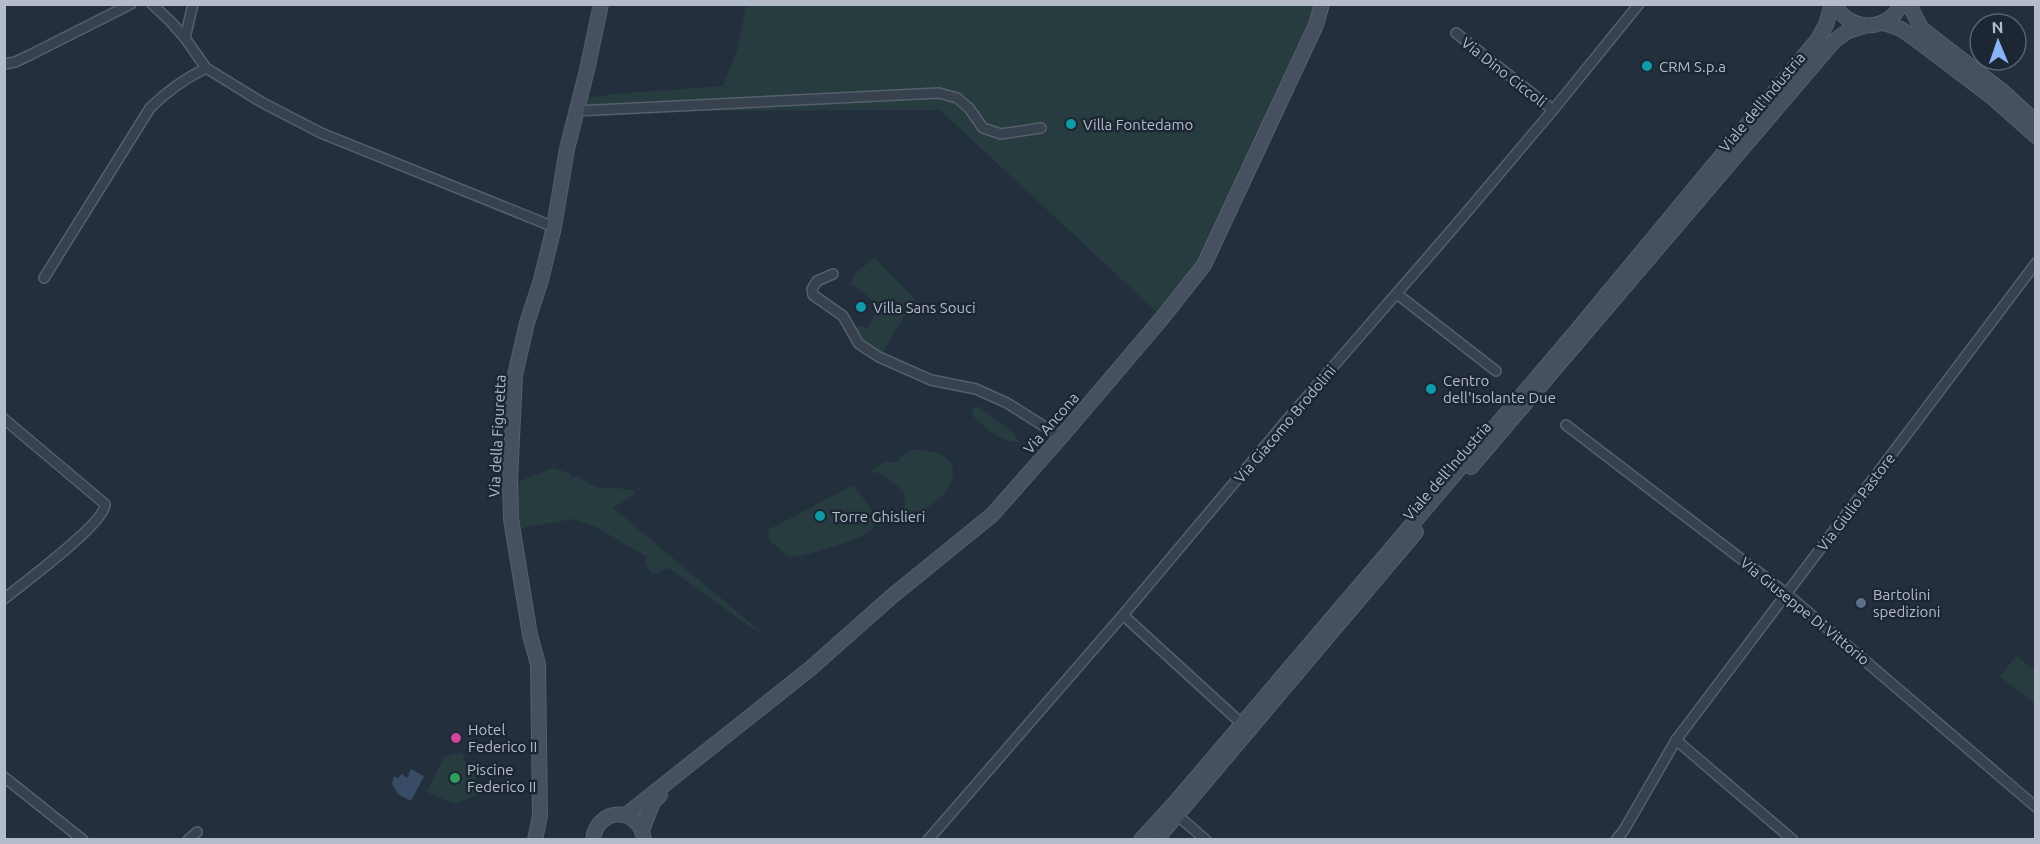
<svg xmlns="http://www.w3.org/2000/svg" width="2040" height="844" viewBox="0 0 2040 844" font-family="Ubuntu,sans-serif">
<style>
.green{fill:#263c3f}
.water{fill:#394c67}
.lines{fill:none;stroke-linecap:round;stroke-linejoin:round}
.street-casing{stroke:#565f6c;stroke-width:12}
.secondary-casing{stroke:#565f6c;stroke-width:16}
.street{stroke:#38414e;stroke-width:9}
.secondary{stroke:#465061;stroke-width:14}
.culture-dot{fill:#0f9aa8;stroke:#1d2633;stroke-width:2}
.service-dot{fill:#5c6f8a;stroke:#1d2633;stroke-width:2}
.hotel-dot{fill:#d1479c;stroke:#1d2633;stroke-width:2}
.leisure-dot{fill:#2e9e5b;stroke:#1d2633;stroke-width:2}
.labels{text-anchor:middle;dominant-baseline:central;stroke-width:5;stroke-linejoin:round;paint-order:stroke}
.poi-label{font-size:15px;fill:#b4bcc9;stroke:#1d2633;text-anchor:start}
.street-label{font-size:15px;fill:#b4bcc9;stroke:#1d2633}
</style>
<rect width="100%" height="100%" fill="#242f3e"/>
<g class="green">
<polygon points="746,5 1313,5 1309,22 1198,262 1161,316 940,110 576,111 580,99 614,94 723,86 738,47"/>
<path d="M875,258l40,41 -34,55 -16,-9 -9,-14 4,-6 7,3 10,-16c-6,-14 -13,-21 -27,-28l6,-12z"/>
<path d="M973,407h7c12,13 32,19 39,35 -20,0 -33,-14 -47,-27z"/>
<path d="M912,450c68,-2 43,59 -11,65l4,-11 -1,-12 -22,-18 -13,-3 16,-9h13l4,-7z"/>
<path d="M553,468l17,5 1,6 7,-4c5,4 10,9 16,11 14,5 31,-1 42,7l-23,15 152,127 -19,-11 -77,-56 -16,6 -8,-10 2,-7 -51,-30 -23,-8 -57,10 -3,-45z"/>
<polygon points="854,485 880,522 862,536 839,545 798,557 788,556 769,540 768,530"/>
<polygon points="2016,656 2035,670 2035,704 2000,677"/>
<polygon points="462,752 466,765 470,765 472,767 469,770 473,770 479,785 474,787 477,795 454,804 427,792 444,757"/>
</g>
<polygon class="water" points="411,769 424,776 411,801 398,794 392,784 394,776 398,778 402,774 407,778"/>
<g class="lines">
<defs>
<g id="street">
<polyline points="152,4 171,22 185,38"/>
<polyline points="193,4 185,38 206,68"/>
<polyline points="1456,33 1553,110"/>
<polyline points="4,64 15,62 30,55 131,4"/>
<polyline points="576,111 939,93 957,98 969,108 983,128 1001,134 1041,128"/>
<polyline points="833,274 817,281 812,289 813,295 843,316 859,344 879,357 931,380 976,389 1007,403 1061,437"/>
<path d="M44,278l106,-170c17,-17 34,-29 56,-40l57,35 58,30 233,94"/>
<polyline points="1397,294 1496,371"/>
<path d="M4,419l101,85c1,19 -83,80 -101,95"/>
<polyline points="1566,425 1787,594 2036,807"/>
<polyline points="1123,615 1241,723"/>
<polyline points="1676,740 1793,840"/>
<polyline points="4,777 83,840"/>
<polyline points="1177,815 1206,840"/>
<polyline points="188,840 197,832"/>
<polyline points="928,840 1123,615 1292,414 1449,233 1553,110 1639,4"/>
<polyline points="1616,840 1624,830 1676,740 2036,263"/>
</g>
<g id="secondary">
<path d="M1835,4c13,28 53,29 66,0"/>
<polyline points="1909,4 1921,28 2001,90 2036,122"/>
<polyline points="1884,23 1901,29 1914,38 1993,98 2036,136"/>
<polyline points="1471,467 1834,41 1848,31 1864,26"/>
<polyline points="626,815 811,668 891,597 992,515 1061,437 1163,317 1204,265 1316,25 1322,4"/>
<polyline points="642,830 653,802 660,795"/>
<polyline points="535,840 540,816 538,664 530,635 511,519 510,481 515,375 527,323 541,280 554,227 567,149 587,70 601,4"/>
<path d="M593,840c4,-34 47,-34 51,0"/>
<polyline points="1141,840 1174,804 1574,334 1818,39 1826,25 1832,4"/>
<polyline points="1156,840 1416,532"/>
</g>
</defs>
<use href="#street" class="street-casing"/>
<use href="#secondary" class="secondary-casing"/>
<use href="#street" class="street"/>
<use href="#secondary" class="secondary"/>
</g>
<g class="culture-dot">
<circle cx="1647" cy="66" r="6"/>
<circle cx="1071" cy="124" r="6"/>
<circle cx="861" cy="307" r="6"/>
<circle cx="1431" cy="389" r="6"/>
<circle cx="820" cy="516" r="6"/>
</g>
<circle class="service-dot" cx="1861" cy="603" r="6"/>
<circle class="hotel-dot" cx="456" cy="738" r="6"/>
<circle class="leisure-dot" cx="455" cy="778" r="6"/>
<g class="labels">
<g class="poi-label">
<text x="1659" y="66">CRM S.p.a</text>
<text x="1083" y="124">Villa Fontedamo</text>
<text x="873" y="307">Villa Sans Souci</text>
<text x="1443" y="380">Centro<tspan x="1443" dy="17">dell'Isolante Due</tspan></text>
<text x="832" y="516">Torre Ghislieri</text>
<text x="1873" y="594">Bartolini<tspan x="1873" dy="17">spedizioni</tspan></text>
<text x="468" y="729">Hotel<tspan x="468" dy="17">Federico II</tspan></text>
<text x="467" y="769">Piscine<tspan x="467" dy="17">Federico II</tspan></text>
</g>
<g class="street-label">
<text transform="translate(1504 72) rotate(38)">Via Dino Ciccoli</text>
<text transform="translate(1762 102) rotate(-50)">Viale dell'Industria</text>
<text transform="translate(1051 423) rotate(-49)">Via Ancona</text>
<text transform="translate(1285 424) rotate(-50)">Via Giacomo Brodolini</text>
<text transform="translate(497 436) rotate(-87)">Via della Figuretta</text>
<text transform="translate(1447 471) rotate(-49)">Viale dell'Industria</text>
<text transform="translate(1856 502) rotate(-53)">Via Giulio Pastore</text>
<text transform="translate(1805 611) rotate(39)">Via Giuseppe Di Vittorio</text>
</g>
</g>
<rect width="2040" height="844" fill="none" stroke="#b4bcc9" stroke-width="12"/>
<g transform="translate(1998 42) rotate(358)"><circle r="28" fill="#1d2633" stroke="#59626f" stroke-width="1.5"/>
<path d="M0-4.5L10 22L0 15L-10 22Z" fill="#8ab4f8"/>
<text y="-9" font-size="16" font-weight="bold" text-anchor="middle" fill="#b4bcc9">N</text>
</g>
</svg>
